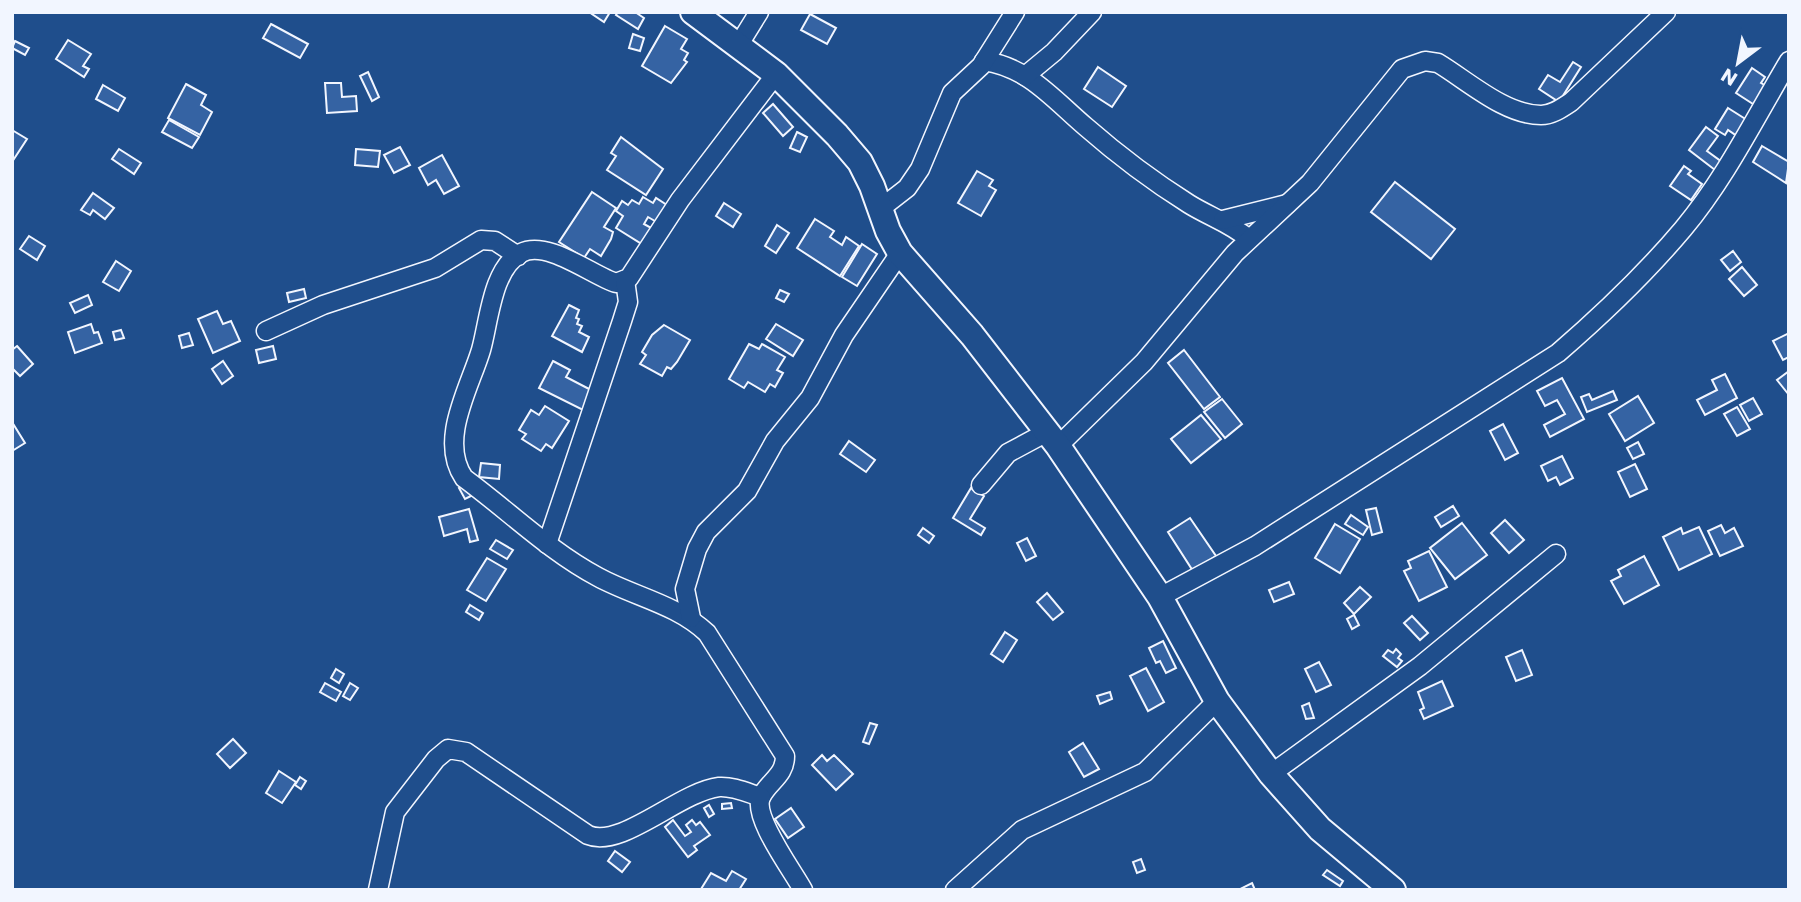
<svg xmlns="http://www.w3.org/2000/svg" width="1801" height="902" viewBox="0 0 1801 902" font-family="Poppins,sans-serif">
<style>
.building{fill:#3563a3;stroke:#f2f6ff;stroke-width:2}
.lines{fill:none;stroke-linecap:round;stroke-linejoin:round}
.street-casing{stroke:#f2f6ff;stroke-width:21}
.secondary-casing{stroke:#f2f6ff;stroke-width:28}
.street{stroke:#1f4e8c;stroke-width:18}
.secondary{stroke:#1f4e8c;stroke-width:24}
</style>
<rect width="100%" height="100%" fill="#1f4e8c"/>
<g class="building">
<polygon points="589,12 610,12 604,22"/>
<polygon points="618,12 635,12 644,18 638,29 616,15"/>
<polygon points="810,14 836,28 827,44 801,30"/>
<polygon points="271,24 308,44 300,58 263,38"/>
<polygon points="665,26 687,39 681,49 688,53 684,60 687,62 671,83 642,66"/>
<polygon points="633,34 644,38 640,51 629,48"/>
<polygon points="68,40 91,54 83,66 89,69 84,77 56,59"/>
<polygon points="15,41 29,48 25,55 12,48"/>
<polygon points="1573,62 1581,67 1559,102 1539,89 1548,75 1560,82"/>
<polygon points="1098,67 1126,86 1112,107 1084,89"/>
<polygon points="1752,68 1765,77 1761,83 1768,87 1753,104 1736,93"/>
<polygon points="368,72 379,97 372,101 360,76"/>
<polygon points="325,83 341,83 342,97 356,96 357,111 327,113"/>
<polygon points="186,84 206,95 201,105 212,112 200,135 168,118"/>
<polygon points="103,85 125,98 118,111 96,99"/>
<polygon points="773,104 793,127 783,136 763,113"/>
<polygon points="1728,108 1747,120 1737,136 1728,130 1725,135 1715,129"/>
<polygon points="169,120 199,137 192,148 162,132"/>
<polygon points="1706,127 1718,136 1707,151 1722,162 1715,170 1689,150"/>
<polygon points="12,130 27,139 12,162"/>
<polygon points="797,132 807,137 800,152 790,148"/>
<polygon points="621,137 663,169 646,195 607,170 616,156 611,153"/>
<polygon points="1762,146 1789,162 1786,183 1753,162"/>
<polygon points="400,147 410,165 394,173 384,155"/>
<polygon points="119,149 141,163 134,174 112,159"/>
<polygon points="356,149 380,151 378,167 355,165"/>
<polygon points="442,155 459,186 444,194 436,180 428,185 419,168"/>
<polygon points="1684,166 1691,171 1688,174 1702,184 1691,200 1670,186"/>
<polygon points="977,171 993,180 989,186 996,190 981,216 958,203"/>
<polygon points="1395,182 1455,229 1431,259 1371,212"/>
<polygon points="592,192 616,208 604,227 613,232 611,239 601,256 590,249 584,258 559,242"/>
<polygon points="93,193 114,208 105,219 93,210 90,215 81,210"/>
<polygon points="643,197 653,203 656,198 670,207 660,224 648,217 644,224 655,230 645,246 616,228 623,216 616,211 622,201 628,205 632,200 639,204"/>
<polygon points="724,203 741,214 733,227 716,216"/>
<polygon points="815,219 834,231 830,237 842,245 846,237 859,246 840,276 797,248"/>
<polygon points="777,225 789,233 776,253 765,246"/>
<polygon points="29,236 45,246 37,260 20,249"/>
<polygon points="862,244 877,254 857,286 842,277"/>
<polygon points="1733,251 1741,262 1730,271 1721,260"/>
<polygon points="116,261 131,271 119,291 103,282"/>
<polygon points="1742,267 1757,285 1744,296 1729,279"/>
<polygon points="304,289 306,298 289,302 287,293"/>
<polygon points="780,290 789,294 784,302 776,298"/>
<polygon points="88,295 92,305 75,313 70,303"/>
<polygon points="569,305 579,310 576,318 579,319 577,324 582,326 579,332 589,337 582,352 552,336"/>
<polygon points="217,311 223,324 231,321 240,341 213,353 198,319"/>
<polygon points="91,324 94,333 98,332 102,343 75,353 68,332"/>
<polygon points="776,324 803,340 793,356 766,339"/>
<polygon points="664,325 690,340 677,362 671,369 667,367 662,376 640,364 646,355 642,352 652,335"/>
<polygon points="121,330 124,338 115,340 113,332"/>
<polygon points="189,333 193,345 182,348 179,336"/>
<polygon points="1789,333 1789,357 1783,360 1773,341"/>
<polygon points="749,344 759,349 762,344 785,357 777,370 783,373 775,387 770,384 765,392 748,382 744,388 729,379"/>
<polygon points="17,346 33,364 20,376 12,368 12,350"/>
<polygon points="273,346 276,359 259,363 256,350"/>
<polygon points="1184,350 1220,397 1204,409 1168,363"/>
<polygon points="223,361 233,376 222,384 212,369"/>
<polygon points="553,361 570,370 566,377 593,391 583,410 539,388"/>
<polygon points="1789,371 1789,395 1777,380"/>
<polygon points="1725,374 1737,398 1705,415 1697,400 1717,390 1712,380"/>
<polygon points="1562,378 1584,419 1550,437 1544,425 1565,414 1557,400 1545,406 1537,391"/>
<polygon points="1613,391 1617,400 1587,412 1581,397 1589,394 1592,400"/>
<polygon points="1638,396 1654,423 1625,441 1609,414"/>
<polygon points="1753,398 1762,414 1749,421 1740,405"/>
<polygon points="1222,399 1242,424 1225,438 1204,412"/>
<polygon points="545,406 569,421 552,448 546,444 541,451 522,439 526,434 519,430 531,410 539,415"/>
<polygon points="1737,407 1750,429 1737,436 1724,414"/>
<polygon points="1201,415 1221,439 1191,463 1171,439"/>
<polygon points="12,422 25,443 12,451"/>
<polygon points="1503,424 1518,453 1505,460 1490,431"/>
<polygon points="849,441 875,460 866,472 840,454"/>
<polygon points="1638,442 1644,454 1633,459 1627,448"/>
<polygon points="1562,456 1573,478 1560,485 1556,477 1548,481 1541,466"/>
<polygon points="481,463 500,465 499,479 479,477"/>
<polygon points="1635,464 1647,489 1630,497 1618,472"/>
<polygon points="466,485 471,496 465,499 459,488"/>
<polygon points="971,488 984,496 970,519 985,528 981,535 953,518"/>
<polygon points="1453,506 1459,516 1441,527 1435,517"/>
<polygon points="1376,508 1382,532 1372,535 1366,510"/>
<polygon points="469,509 478,540 470,542 467,529 444,536 439,517"/>
<polygon points="1351,515 1368,527 1363,535 1345,524"/>
<polygon points="1190,518 1216,556 1193,571 1168,532"/>
<polygon points="1505,520 1524,540 1509,553 1491,533"/>
<polygon points="1462,523 1487,555 1455,579 1430,548"/>
<polygon points="1335,524 1360,539 1340,573 1315,558"/>
<polygon points="1721,525 1725,533 1734,528 1743,546 1720,556 1708,531"/>
<polygon points="1699,527 1712,554 1679,570 1663,537 1681,528 1683,534"/>
<polygon points="923,528 934,536 929,543 918,535"/>
<polygon points="1027,538 1036,556 1026,561 1017,543"/>
<polygon points="496,540 513,550 507,559 490,549"/>
<polygon points="1429,551 1447,587 1419,601 1404,571 1411,568 1408,561"/>
<polygon points="1644,556 1659,585 1624,604 1611,581 1621,576 1618,570"/>
<polygon points="487,558 506,569 486,601 467,590"/>
<polygon points="1289,582 1294,594 1274,602 1269,590"/>
<polygon points="1360,587 1371,597 1354,614 1344,603"/>
<polygon points="1047,593 1063,612 1053,620 1037,602"/>
<polygon points="470,605 483,613 479,620 466,612"/>
<polygon points="1354,615 1359,625 1352,629 1347,619"/>
<polygon points="1412,616 1428,633 1420,640 1404,623"/>
<polygon points="1005,632 1017,640 1003,662 991,654"/>
<polygon points="1163,641 1176,668 1166,673 1160,661 1156,663 1149,648"/>
<polygon points="1396,649 1401,654 1398,658 1402,661 1397,667 1383,656 1388,650 1393,653"/>
<polygon points="1522,650 1532,675 1516,681 1506,657"/>
<polygon points="1319,662 1331,685 1316,692 1305,669"/>
<polygon points="1146,668 1164,702 1148,711 1130,676"/>
<polygon points="336,669 344,674 339,683 331,678"/>
<polygon points="1442,681 1453,706 1424,719 1420,710 1424,708 1418,692"/>
<polygon points="325,683 341,692 336,701 320,692"/>
<polygon points="350,683 358,688 350,700 343,696"/>
<polygon points="1110,692 1112,699 1100,704 1097,696"/>
<polygon points="1309,703 1314,718 1306,719 1302,706"/>
<polygon points="870,723 877,725 869,744 863,742"/>
<polygon points="233,739 246,753 230,768 217,754"/>
<polygon points="1083,743 1099,769 1084,777 1069,752"/>
<polygon points="822,755 827,761 834,755 853,774 836,790 812,765"/>
<polygon points="279,771 296,782 282,803 266,793"/>
<polygon points="300,777 306,781 301,789 295,785"/>
<polygon points="731,803 732,808 722,809 722,804"/>
<polygon points="709,805 714,814 709,817 704,808"/>
<polygon points="791,808 804,827 788,838 775,819"/>
<polygon points="673,820 685,836 691,832 686,825 692,820 696,825 700,822 710,835 694,846 697,850 688,857 665,827"/>
<polygon points="615,851 630,862 622,872 608,861"/>
<polygon points="1141,859 1145,870 1137,873 1133,862"/>
<polygon points="1327,870 1343,881 1340,886 1323,875"/>
<polygon points="732,871 746,879 739,890 701,889 711,873 726,881"/>
<polygon points="1252,883 1255,890 1240,890 1240,889"/>
</g>
<g class="lines">
<defs>
<g id="street">
<polyline points="738,46 759,12"/>
<path d="M984,61c44,6 70,39 102,66 32,28 68,55 103,77 21,13 41,19 60,35"/>
<path d="M776,74l-96,126 -51,78 -13,5c-23,-7 -69,-44 -95,-30 -29,15 -32,69 -40,97 -11,37 -43,90 -17,128 45,33 85,73 134,99 37,20 78,27 109,56l78,123c0,20 -16,25 -24,41 -9,20 32,74 42,93"/>
<polyline points="1025,76 1054,52 1092,12"/>
<polyline points="880,209 907,188 920,169 952,93 981,66 1015,12"/>
<polyline points="1223,220 1287,204"/>
<polyline points="266,331 323,305 435,268 481,240 495,241 518,256"/>
<path d="M1058,446l86,-84 91,-109 75,-70 92,-114 23,-8 13,2c30,18 67,52 103,52 11,0 21,-7 30,-13l95,-90"/>
<polyline points="981,485 1008,453 1047,432"/>
<polyline points="547,544 622,321 628,302 625,280"/>
<path d="M1160,597l95,-51 303,-193c44,-38 87,-79 125,-124 42,-50 72,-111 106,-168"/>
<polyline points="691,618 685,589 697,549 706,532 747,491 775,441 810,398 844,335 900,253"/>
<polyline points="1271,774 1420,666 1556,554"/>
<path d="M378,890l17,-78 41,-53 12,-10 18,3 122,83c34,14 91,-43 131,-48 14,-1 29,6 42,10"/>
<polyline points="955,890 1022,830 1145,772 1217,701"/>
</g>
<polyline id="secondary" points="693,12 776,74 837,135 860,162 872,186 888,231 900,253 972,335 1058,446 1160,597 1217,701 1271,774 1320,829 1393,890"/>
</defs>
<use href="#street" class="street-casing"/>
<use href="#secondary" class="secondary-casing"/>
<use href="#street" class="street"/>
<use href="#secondary" class="secondary"/>
</g>
<rect width="1801" height="902" fill="none" stroke="#f2f6ff" stroke-width="28"/>
<g transform="translate(1738 63) rotate(212)" stroke="#1f4e8c" stroke-width="5" paint-order="stroke">
<path d="M0-5L12 26L0 18L-12 26Z" fill="#f2f6ff"/>
<text y="-10" font-size="19" font-weight="bold" text-anchor="middle" fill="#f2f6ff">N</text>
</g>
</svg>
